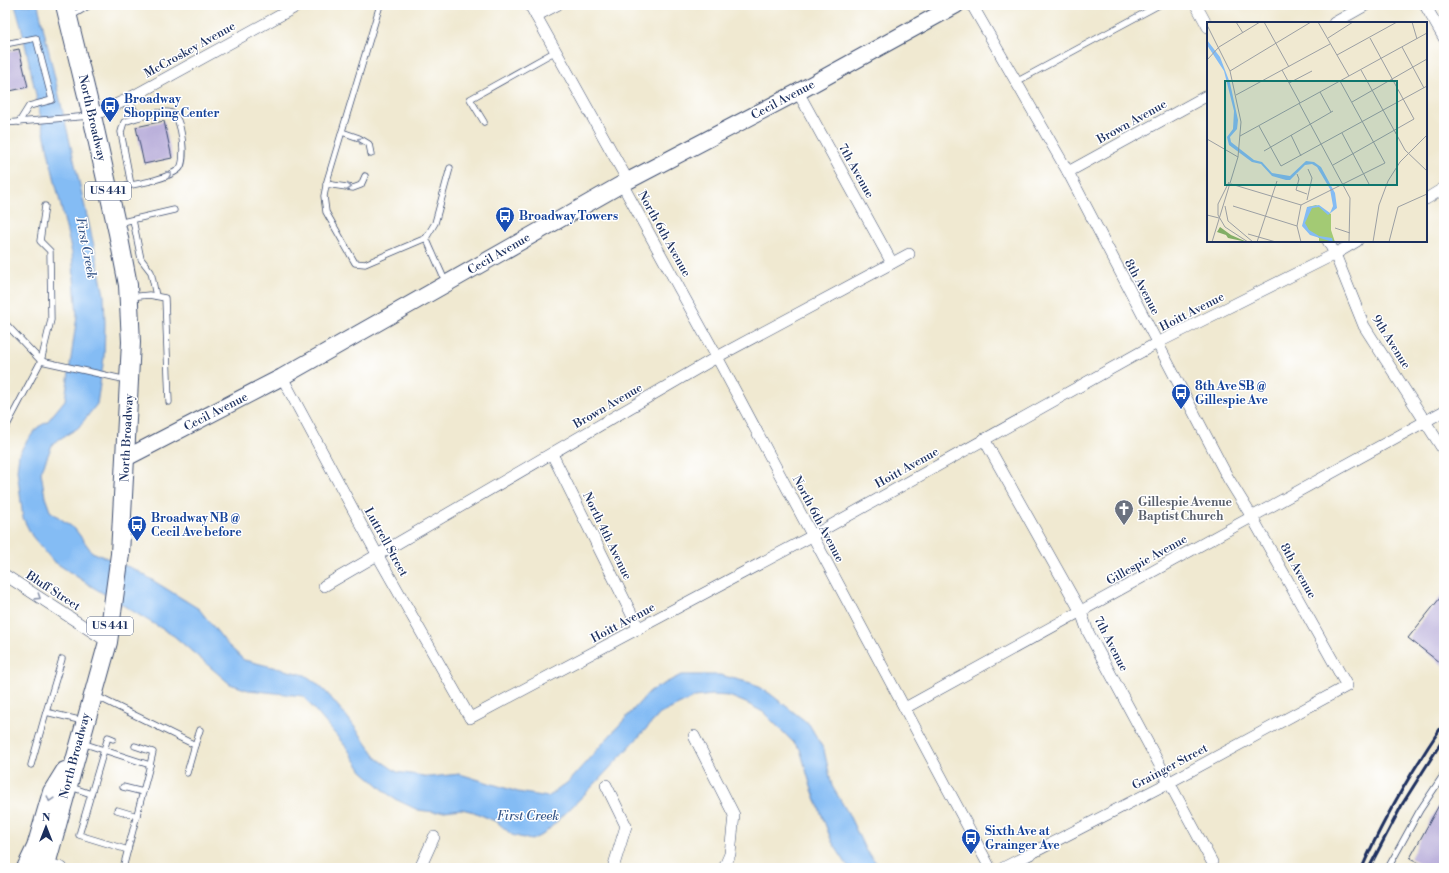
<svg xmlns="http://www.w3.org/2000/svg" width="1449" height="873" viewBox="0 0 1449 873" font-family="'Libre Bodoni',serif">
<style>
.water{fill:#84bcf4;stroke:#5076a9}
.building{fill:#bbb1db}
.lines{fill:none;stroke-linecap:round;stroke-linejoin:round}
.lane-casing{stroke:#3b4b6f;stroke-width:7}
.street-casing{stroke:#3b4b6f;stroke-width:12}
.secondary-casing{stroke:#3b4b6f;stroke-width:18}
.primary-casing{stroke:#3b4b6f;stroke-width:20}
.lane{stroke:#fff;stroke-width:5.5}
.street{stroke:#fff;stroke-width:11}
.secondary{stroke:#fff;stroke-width:16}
.primary{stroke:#fff;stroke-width:18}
.rail{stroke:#1b2f5e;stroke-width:3}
.oneway{stroke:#8d97ae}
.labels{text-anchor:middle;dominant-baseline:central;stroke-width:3;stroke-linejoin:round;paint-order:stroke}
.shield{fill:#fff;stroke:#5f6d8e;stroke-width:1}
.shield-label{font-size:11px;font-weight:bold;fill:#1b2f5e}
.street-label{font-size:12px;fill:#1b2f5e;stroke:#fff}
.transit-label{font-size:12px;font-weight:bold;fill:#164399;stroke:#fff;text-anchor:start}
.worship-label{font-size:12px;font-weight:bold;fill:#5b616d;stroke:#fff;text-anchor:start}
.water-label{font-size:13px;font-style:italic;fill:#3a598b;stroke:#fff}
.inset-road{fill:none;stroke:#9b9fa3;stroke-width:1}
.view{fill:#0f766e;fill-opacity:0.15;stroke:#0f766e;stroke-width:2}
.inset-edge{fill:none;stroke:#1b2f5e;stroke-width:2}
</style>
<rect width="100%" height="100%" fill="#fff"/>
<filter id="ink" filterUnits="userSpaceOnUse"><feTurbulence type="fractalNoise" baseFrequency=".025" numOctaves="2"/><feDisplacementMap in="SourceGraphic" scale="8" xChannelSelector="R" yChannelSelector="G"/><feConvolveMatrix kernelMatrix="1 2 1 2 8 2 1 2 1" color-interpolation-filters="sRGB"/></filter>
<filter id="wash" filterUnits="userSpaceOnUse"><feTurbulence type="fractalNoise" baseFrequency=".012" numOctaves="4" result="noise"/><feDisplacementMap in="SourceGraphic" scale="16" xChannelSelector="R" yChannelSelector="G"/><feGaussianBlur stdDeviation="0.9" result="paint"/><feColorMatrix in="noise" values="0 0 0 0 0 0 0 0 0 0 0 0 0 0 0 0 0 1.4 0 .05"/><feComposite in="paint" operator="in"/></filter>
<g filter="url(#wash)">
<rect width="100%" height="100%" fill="#f0e9d1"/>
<polygon class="water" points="15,5 38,5 94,246 104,295 105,324 104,358 97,404 78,428 53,443 41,472 45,497 50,511 75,529 92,552 136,570 199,609 228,645 244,660 305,675 315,682 326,692 348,718 378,759 397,772 430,777 460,774 518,792 548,797 568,782 650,691 681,675 720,675 751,683 769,693 809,724 824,750 832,786 848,813 866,851 881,868 849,868 832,842 811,787 800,749 763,712 746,703 729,696 712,695 695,697 660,714 591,788 544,834 531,840 512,835 497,822 474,812 462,809 435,812 418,810 393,798 362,771 347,748 303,696 248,690 230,684 174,636 91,586 53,561 32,536 23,518 17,470 19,454 26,442 38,427 47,422 65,400 77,316 72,253 50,160 22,30"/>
<g id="blocks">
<g class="building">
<polygon points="19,49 28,87 10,91 5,69 5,52"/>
<polygon points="164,121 172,158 144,164 136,127"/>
<polygon points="1444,593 1444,666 1408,638"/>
<polygon points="1444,796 1444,868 1429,868 1410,858"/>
</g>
</g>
</g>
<g filter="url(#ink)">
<use href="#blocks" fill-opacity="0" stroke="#3b4b6f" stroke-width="1"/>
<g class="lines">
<defs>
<g id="lane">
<polyline points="380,5 327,181 324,196 326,212 355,263 365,264 426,238 446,283"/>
<polyline points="70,17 90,5"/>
<polyline points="5,44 36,38 52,100 29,106 19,122"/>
<polyline points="1016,82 1159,5"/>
<polyline points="128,99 138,117"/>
<polyline points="484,122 470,99 556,51"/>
<polyline points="5,123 90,116"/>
<polyline points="342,132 359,138 369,144 371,154"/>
<polyline points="326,184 353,188 361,185 365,176"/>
<path d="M111,189c18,-4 54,-8 68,-20 8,-7 3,-52 -7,-56 -10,-4 -38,6 -48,9l-3,10 10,53"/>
<polyline points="133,220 141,259 151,272 156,296"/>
<polyline points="118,223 174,210"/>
<polyline points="426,238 435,223 450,168"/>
<polyline points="130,297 149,295 165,298 169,402"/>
<polyline points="5,323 41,361"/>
<polyline points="41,361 51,320 50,251 40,241 45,206"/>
<polyline points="5,429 41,361 127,380"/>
<polyline points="96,696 195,745 200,730"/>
<polyline points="46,712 62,659"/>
<polyline points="113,739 108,737 104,750 79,835 128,850"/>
<polyline points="82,743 150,765 123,868"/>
<polyline points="135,746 153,752 150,765"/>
<polyline points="31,765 46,712 83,721"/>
<polyline points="187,773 195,745"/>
<polyline points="71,787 91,794"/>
<polyline points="123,787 143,792"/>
<polyline points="117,810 137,816"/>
<polyline points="1388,868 1420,810 1444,774"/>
</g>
<g id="street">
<polyline points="530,5 628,181"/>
<polyline points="972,5 1068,172 1228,478 1252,517 1347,686 1170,782 1003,868"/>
<polyline points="1196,5 1208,27"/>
<polyline points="1425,5 1444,38"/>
<polyline points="536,16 557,5"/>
<polyline points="1334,23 1366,5"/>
<polyline points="798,92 892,263"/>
<polyline points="92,116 128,99 299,5"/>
<polyline points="1068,172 1208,95"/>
<polyline points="622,184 717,357 990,868"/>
<polyline points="1426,199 1444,188"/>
<polyline points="1328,241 1335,254 1364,326 1444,451"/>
<polyline points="282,377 378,556 470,718 812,536 1157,343 1335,254 1357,241"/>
<polyline points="984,439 1081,612 1088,632 1212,862"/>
<polyline points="552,454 639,629"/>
<polyline points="5,575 108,642"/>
<polyline points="324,586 717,357 909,254"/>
<polyline points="905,708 1444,411"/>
<polyline points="694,736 734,815 730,854 724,868"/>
<polyline points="606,785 626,826 613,868"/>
<polyline points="46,863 62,868"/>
<polyline points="420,868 434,837"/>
</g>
<polyline id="secondary" points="126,458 282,377 622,184 798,92 956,5"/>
<g id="primary">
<polyline points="26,868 36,847 52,792 65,771"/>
<polyline points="45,868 108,642 120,554 131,342 128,285 118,233 92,116 65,5"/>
</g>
</defs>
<use href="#lane" class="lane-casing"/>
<use href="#street" class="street-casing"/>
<use href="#secondary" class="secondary-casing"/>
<use href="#primary" class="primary-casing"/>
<use href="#lane" class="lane"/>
<use href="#street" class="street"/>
<use href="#secondary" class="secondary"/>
<use href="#primary" class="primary"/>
<g class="rail">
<path d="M1362,868c22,-51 51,-99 82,-145"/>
<polyline points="1369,868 1403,803 1444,738"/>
</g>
</g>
<defs><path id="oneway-chevron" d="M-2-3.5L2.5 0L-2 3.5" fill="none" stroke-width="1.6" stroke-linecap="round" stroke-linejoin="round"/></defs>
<g class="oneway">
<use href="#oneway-chevron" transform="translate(360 140) rotate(-152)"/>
<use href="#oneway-chevron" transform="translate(169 174) rotate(-24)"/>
<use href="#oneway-chevron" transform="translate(349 187) rotate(3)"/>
<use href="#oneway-chevron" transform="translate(38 597) rotate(33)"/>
<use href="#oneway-chevron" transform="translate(50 799) rotate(107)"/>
</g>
</g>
<defs>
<symbol id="bus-pin" viewBox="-11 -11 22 30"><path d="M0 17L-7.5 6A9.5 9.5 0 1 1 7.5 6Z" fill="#1a4fb4" stroke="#fff"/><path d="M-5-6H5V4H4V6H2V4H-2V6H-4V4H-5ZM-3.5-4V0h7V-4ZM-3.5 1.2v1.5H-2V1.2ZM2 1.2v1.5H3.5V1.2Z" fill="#fff"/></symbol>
<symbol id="church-pin" viewBox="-11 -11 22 30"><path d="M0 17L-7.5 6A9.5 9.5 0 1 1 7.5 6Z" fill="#6b7280" stroke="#fff"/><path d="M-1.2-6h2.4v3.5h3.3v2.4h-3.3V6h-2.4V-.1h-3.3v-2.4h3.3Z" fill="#fff"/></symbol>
</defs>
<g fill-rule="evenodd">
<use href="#bus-pin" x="99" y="95" width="22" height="30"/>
<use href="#bus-pin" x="494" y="205" width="22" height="30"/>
<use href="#bus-pin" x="1170" y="382" width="22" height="30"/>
<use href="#church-pin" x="1113" y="498" width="22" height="30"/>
<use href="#bus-pin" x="126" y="514" width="22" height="30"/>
<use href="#bus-pin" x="960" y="827" width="22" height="30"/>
</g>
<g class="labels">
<g class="shield">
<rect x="85" y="182" width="46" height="18" rx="3"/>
<rect x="87" y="617" width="46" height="18" rx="3"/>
</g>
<g class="shield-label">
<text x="108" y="191">US 441</text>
<text x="110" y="626">US 441</text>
</g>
<g class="street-label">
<text transform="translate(190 50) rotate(-29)">McCroskey Avenue</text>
<text transform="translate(783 100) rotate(-28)">Cecil Avenue</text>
<text transform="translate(92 118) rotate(77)">North Broadway</text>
<text transform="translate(1132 122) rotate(-29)">Brown Avenue</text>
<text transform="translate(856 171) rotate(61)">7th Avenue</text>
<text transform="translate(664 234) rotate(61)">North 6th Avenue</text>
<text transform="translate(499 254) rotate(-30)">Cecil Avenue</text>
<text transform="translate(1142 287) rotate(62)">8th Avenue</text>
<text transform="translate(1192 312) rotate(-27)">Hoitt Avenue</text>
<text transform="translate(1391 342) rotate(58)">9th Avenue</text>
<text transform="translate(608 406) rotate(-30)">Brown Avenue</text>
<text transform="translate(216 412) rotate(-27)">Cecil Avenue</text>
<text transform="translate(127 438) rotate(-87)">North Broadway</text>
<text transform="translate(907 468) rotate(-29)">Hoitt Avenue</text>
<text transform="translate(818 519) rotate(62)">North 6th Avenue</text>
<text transform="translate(607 536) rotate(64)">North 4th Avenue</text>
<text transform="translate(386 542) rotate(61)">Luttrell Street</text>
<text transform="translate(1147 560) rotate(-29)">Gillespie Avenue</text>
<text transform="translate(1298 571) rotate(61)">8th Avenue</text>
<text transform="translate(53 591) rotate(33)">Bluff Street</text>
<text transform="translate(623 623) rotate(-28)">Hoitt Avenue</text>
<text transform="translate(1111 644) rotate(63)">7th Avenue</text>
<text transform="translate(75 756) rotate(-75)">North Broadway</text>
<text transform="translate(1170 767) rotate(-28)">Grainger Street</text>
</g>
<g class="transit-label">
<text x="124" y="99">Broadway<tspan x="124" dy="14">Shopping Center</tspan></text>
<text x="519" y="216">Broadway Towers</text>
<text x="1195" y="386">8th Ave SB @<tspan x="1195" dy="14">Gillespie Ave</tspan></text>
<text x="151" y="518">Broadway NB @<tspan x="151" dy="14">Cecil Ave before</tspan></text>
<text x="985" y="831">Sixth Ave at<tspan x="985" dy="14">Grainger Ave</tspan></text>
</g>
<g class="worship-label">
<text x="1138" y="502">Gillespie Avenue<tspan x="1138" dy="14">Baptist Church</tspan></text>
</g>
<g class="water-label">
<text transform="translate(86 248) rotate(79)">First Creek</text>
<text x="528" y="816">First Creek</text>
</g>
</g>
<g transform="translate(1207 22)">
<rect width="220" height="220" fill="#f0e9d1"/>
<path d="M109,183l15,9v16l4,12h-16v-4l-16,-12 5,-19z" fill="#a3ca74"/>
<path d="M13,205l11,8 16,7 -19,-4 -2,-3 -9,-3z" fill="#82ae66"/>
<path d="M0,18l13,17 10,26 8,37 -1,9 -7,8 1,5 23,18 8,2 10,11 18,3 16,-15 8,1 7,5 14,26 2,15 -9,7 -9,-8 -7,1 -7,15 4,7 10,6 13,2 1,4 -23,-7 -8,-9 5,-19 12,-2 11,8 3,-7 -3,-17 -13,-22 -5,-3 -7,1 -15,15h-4l-14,-4 -11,-12 -9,-2 -23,-17 -2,-8 6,-8 1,-18 -10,-40 -17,-26z" fill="#84bcf4"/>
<path class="inset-road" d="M29,0l7,11M57,0l25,45M111,0l31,54M205,0l5,17M0,3l23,46 11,51 -3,35 -26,85M121,16l25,-16M12,25l41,-25M195,25l22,41M130,33l60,-33M0,38l12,-13M75,48l18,33M154,48l44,80 22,21M23,49l81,-49M82,61l23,-12M113,70l11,20M29,73l94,-51M145,80l75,-43M92,81l51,95 -1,44M52,104l22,40 146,-80M135,111l27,51M84,113l10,21M33,114l187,-103M0,117l31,18M57,129l69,-40M126,143l81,-46 -44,-81M90,152l2,5 -3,11 11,4M22,160l-11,22v11l7,12 23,15M24,162l70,21M100,178l5,-22 -4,-9M94,183l84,-42 -45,-82M94,183l-4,21 4,16M18,184l3,15 25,21M26,184l64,20M0,193l12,3M128,206l15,5M41,212l28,8M50,220l20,-61M166,220l6,-37 9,-24 12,-19 27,-27M182,220l9,-35 29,-13"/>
<path class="view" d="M18,59h172v104h-172z"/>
<rect width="220" height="220" class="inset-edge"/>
</g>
<rect width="1449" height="873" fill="none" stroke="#fff" stroke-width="20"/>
<g transform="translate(46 827)" stroke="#ffffff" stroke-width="3" paint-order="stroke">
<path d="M0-3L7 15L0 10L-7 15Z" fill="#1b2f5e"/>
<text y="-6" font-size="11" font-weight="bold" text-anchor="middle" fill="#1b2f5e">N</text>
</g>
</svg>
